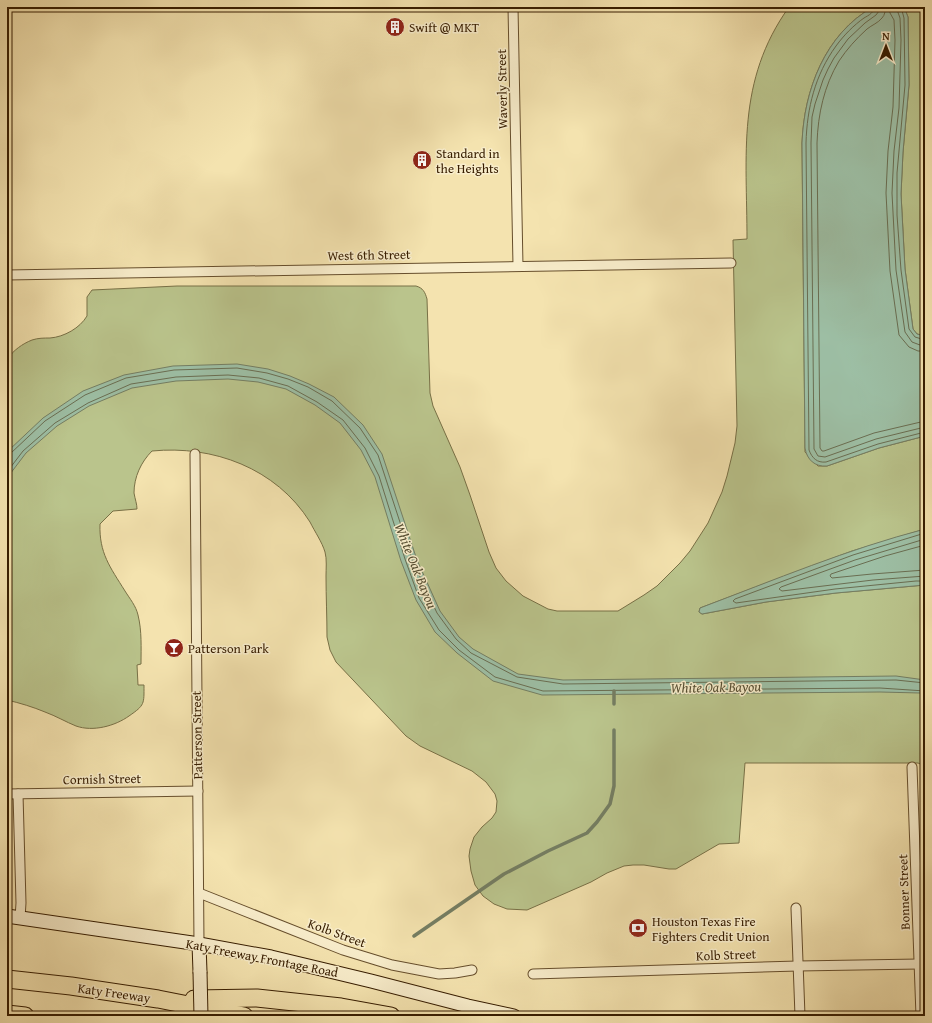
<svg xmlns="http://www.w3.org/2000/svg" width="932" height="1023" viewBox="0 0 932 1023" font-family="'Gentium Book Plus',serif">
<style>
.green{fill:#bac48c;stroke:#787046}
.water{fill:#9dbfa5;stroke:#747e63}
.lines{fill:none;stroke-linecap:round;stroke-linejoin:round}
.shore{stroke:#6a6e52;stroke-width:1}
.stream{stroke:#747e63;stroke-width:3.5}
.street-casing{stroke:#664e2c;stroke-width:11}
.secondary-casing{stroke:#371d00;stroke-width:15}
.highway-casing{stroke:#371d00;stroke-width:19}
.street{stroke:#f8edcb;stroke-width:9}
.secondary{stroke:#f8edcb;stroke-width:13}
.highway{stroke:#f4e3af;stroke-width:17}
.secondary-bridge-casing{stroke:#371d00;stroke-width:15;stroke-linecap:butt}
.secondary-bridge{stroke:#f8edcb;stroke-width:13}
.labels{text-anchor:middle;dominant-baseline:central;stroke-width:3;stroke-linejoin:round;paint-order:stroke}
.poi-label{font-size:13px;fill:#371d00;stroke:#f8edcb;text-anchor:start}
.street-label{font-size:13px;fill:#371d00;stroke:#f8edcb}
.water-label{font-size:14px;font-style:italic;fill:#564e32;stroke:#f8edcb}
</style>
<rect width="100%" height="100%" fill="#f4e3af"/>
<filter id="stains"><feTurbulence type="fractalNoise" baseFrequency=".005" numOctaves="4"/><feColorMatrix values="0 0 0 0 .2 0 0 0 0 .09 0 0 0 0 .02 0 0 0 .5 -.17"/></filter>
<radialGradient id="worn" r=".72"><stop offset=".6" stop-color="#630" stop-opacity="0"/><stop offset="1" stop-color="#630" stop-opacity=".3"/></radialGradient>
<g class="green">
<path d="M789,7h84c-48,27 -69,83 -71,136l3,309 13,14h9l52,-18 46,-12v93l-73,22 -152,57 -1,4 3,2 64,-12 70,-9 89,-8v181l-7,-3h-173l-6,80 -20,1 -43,25h-7l-25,-4h-11l-9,1 -17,7 -16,9 -64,28 -20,-1 -13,-5 -11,-8 -8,-11 -4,-14 -2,-15 1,-7 4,-12 8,-10 10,-9 4,-6 1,-11 -2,-7 -9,-12 -14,-11 -52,-25 -14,-10 -70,-74 -6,-12 -3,-13c0,-20 -1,-40 -1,-61 0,-7 1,-17 -1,-24 -3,-10 -10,-20 -15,-30 -34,-54 -97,-77 -158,-71 -11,11 -18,26 -18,42 1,6 3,11 3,16l-24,2 -13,13c-1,29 10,43 25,67 5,8 11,15 13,24 4,16 3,33 3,49l-4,1 1,20h6c0,19 1,20 -15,31 -14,10 -36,16 -53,10 -10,-4 -20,-10 -31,-14 -12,-5 -25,-9 -38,-12v-341c7,-9 15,-15 25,-19 6,-2 12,-2 18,-2 14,-1 30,-10 37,-22v-19l5,-7 85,-4h239c7,2 9,6 11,13l3,94 3,13 27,61 10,28 19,57 7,16 10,13 17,15 25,13 9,2h61l26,-16 13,-9 23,-23 10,-12 18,-28 14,-31 5,-16 8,-33 2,-17 -4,-186 14,-1c0,-84 -11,-158 42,-232z"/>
<polygon points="904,7 925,7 925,336 917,334 913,329 905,269 901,194 903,152 909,85 908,17"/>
</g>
<g class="water">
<path d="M873,7h31l4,10 1,68 -6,67 -2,42 4,75 8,60 4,5 8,2v100l-46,12 -52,18c-12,1 -20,-6 -22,-18l-3,-305c2,-53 23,-109 71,-136z"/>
<polygon points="237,364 268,369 290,376 309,384 334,397 363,425 382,454 417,560 440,611 459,637 473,649 518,674 563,680 896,676 925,680 925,695 920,693 880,692 542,695 493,681 457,653 435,632 416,600 401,561 375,477 361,450 340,423 315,405 286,389 258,382 228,379 176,381 132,388 89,406 57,426 26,453 7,478 7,453 8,451 43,418 83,391 124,375 173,366"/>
<path d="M925,529v56l-89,8 -70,9 -64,12 -3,-2 1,-4c74,-28 148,-59 225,-79z"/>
</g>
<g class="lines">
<g class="shore">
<path d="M874,7c0,6 -5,8 -10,11 -10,7 -20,17 -28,28 -21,29 -29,62 -30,97l3,307c3,8 8,13 17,12l52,-18 47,-12"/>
<polyline points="879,7 879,11 876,15 865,23 848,39 834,58 828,69 823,80 815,104 812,117 811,143 814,449 818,456 825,457 876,439 925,427"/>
<path d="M886,7c-1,4 -1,8 -4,11 -4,5 -10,7 -15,11 -11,10 -20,20 -28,32 -15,25 -21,53 -22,82l3,305 2,3h2l50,-18 51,-12"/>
<polyline points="889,7 890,13 894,20 895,40 893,107 888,151 886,193 890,271 899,335 909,347 918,351 925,351"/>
<polyline points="896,7 900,18 901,40 899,108 894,151 892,193 896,270 905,332 912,342 920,345 925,345"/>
<polyline points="901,7 904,18 905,85 897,173 897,215 901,270 909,329 915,337 925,340"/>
<polyline points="7,455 11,453 45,421 85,395 126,378 174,370 237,368 267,373 288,379 308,387 332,401 360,428 378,455 413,562 437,613 456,639 471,653 517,677 563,684 896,680 925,683"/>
<polyline points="7,472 23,451 55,423 88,403 131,384 176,377 228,375 259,378 288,386 317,402 343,420 365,448 379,476 405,559 419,598 439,630 459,650 495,677 543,691 880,688 925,691"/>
<polyline points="925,533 853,555 735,599 733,601 736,603 835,589 916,581 925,581"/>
<polyline points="925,539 855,560 781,587 779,589 782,591 873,580 925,576"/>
<polyline points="925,545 885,556 831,574 830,576 832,578 872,574 925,570"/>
</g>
<g class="stream">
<polyline points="614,691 614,704"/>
<polyline points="414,936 504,874 548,851 587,833 597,822 610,804 614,786 614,730"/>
</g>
<defs>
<g id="street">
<polyline points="513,7 518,266"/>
<polyline points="7,275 731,263"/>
<polyline points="195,454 199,944"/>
<polyline points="912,767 921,1016"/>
<polyline points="7,794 198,791"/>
<polyline points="18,794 21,903 20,918"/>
<polyline points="199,893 343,950 392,965 439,974 455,973 472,970"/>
<polyline points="796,908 800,1016"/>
<polyline points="533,974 798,966 919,964"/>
</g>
<g id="secondary">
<polyline points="7,916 199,944 271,957 371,981 468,1006 514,1016"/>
<polyline points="199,944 200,972"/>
</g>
<g id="highway">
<polyline points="7,979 71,986 158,999 244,1016"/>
<polyline points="194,999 257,998 341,1007 391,1016"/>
<polyline points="7,1014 25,1016"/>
</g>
</defs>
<use href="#street" class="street-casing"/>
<use href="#secondary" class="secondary-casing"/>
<use href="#highway" class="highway-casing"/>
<use href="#street" class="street"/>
<use href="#secondary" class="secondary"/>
<use href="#highway" class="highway"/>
<defs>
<polyline id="secondary-bridge" points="200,972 201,1016"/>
</defs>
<use href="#secondary-bridge" class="secondary-bridge-casing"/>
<use href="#secondary-bridge" class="secondary-bridge"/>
</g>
<defs>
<symbol id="building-disc" viewBox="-11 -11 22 22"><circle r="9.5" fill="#8f2418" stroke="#f8edcb"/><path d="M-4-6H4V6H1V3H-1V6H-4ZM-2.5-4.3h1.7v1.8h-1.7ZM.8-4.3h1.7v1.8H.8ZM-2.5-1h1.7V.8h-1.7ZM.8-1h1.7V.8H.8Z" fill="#fff"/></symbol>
<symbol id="bar-disc" viewBox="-11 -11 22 22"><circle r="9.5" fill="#8f2418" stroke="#f8edcb"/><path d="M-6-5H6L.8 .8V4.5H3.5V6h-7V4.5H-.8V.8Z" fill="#fff"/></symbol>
<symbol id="bank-disc" viewBox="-11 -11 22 22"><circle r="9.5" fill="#8f2418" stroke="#f8edcb"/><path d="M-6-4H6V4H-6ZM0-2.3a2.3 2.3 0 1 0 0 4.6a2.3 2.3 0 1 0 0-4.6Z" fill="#fff"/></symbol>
</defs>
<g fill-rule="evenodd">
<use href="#building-disc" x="384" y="16" width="22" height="22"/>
<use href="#building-disc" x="411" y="149" width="22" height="22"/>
<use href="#bar-disc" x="163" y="637" width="22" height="22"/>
<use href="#bank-disc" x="627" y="917" width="22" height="22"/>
</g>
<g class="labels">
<g class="poi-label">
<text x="409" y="27">Swift @ MKT</text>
<text x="436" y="153">Standard in<tspan x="436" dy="15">the Heights</tspan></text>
<text x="188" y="648">Patterson Park</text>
<text x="652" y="921">Houston Texas Fire<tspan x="652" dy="15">Fighters Credit Union</tspan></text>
</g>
<g class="street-label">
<text transform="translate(502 89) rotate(-91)">Waverly Street</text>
<text transform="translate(369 255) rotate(-1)">West 6th Street</text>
<text transform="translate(197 735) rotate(-91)">Patterson Street</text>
<text transform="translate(102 779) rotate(-1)">Cornish Street</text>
<text transform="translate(904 892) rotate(-92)">Bonner Street</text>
<text transform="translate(337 933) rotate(20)">Kolb Street</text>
<text transform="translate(726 955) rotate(-2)">Kolb Street</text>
<text transform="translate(262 958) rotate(11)">Katy Freeway Frontage Road</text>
<text transform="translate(114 993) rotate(8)">Katy Freeway</text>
</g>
<g class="water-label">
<text transform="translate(416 566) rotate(68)">White Oak Bayou</text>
<text transform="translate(716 687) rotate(-1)">White Oak Bayou</text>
</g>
</g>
<rect width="932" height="1023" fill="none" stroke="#f4e3af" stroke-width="24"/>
<rect x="8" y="8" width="916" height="1007" fill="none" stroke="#371d00" stroke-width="2"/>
<rect x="12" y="12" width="908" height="999" fill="none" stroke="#371d00"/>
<g transform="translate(886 46)" stroke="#f8edcb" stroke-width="3" paint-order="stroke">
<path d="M0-3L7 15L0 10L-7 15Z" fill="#371d00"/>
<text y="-6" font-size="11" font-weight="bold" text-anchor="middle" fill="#371d00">N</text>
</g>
<rect width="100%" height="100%" filter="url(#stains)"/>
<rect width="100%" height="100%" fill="url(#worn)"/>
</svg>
